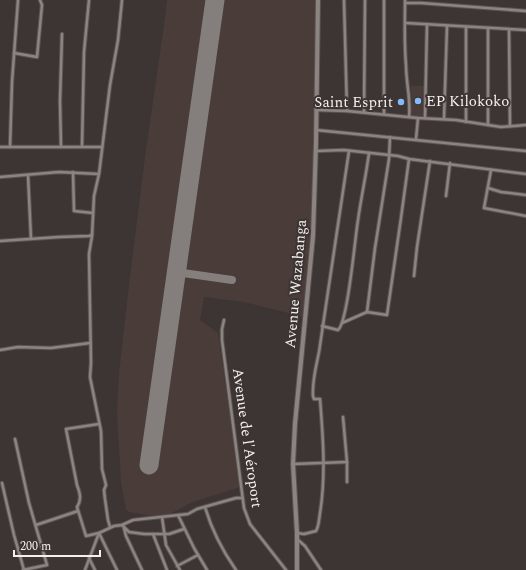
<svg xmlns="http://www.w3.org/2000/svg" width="526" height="570" viewBox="0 0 526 570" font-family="Spectral,serif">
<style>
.built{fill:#4a3c38}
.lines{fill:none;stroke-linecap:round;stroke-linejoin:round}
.taxiway{stroke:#847e7c;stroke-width:8}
.runway{stroke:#847e7c;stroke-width:19}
.street-casing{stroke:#5a5352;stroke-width:4.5}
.secondary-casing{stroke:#5a5352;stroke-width:6}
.street{stroke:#8c8481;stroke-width:2.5}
.secondary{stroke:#8c8481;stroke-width:4}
.poi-dot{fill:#86bbfb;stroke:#3c3533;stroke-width:1.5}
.labels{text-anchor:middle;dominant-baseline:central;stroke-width:4;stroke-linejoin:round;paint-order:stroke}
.poi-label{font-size:15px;fill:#f5f0ef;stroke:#3c3533;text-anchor:start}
.street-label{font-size:15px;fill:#f5f0ef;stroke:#3c3533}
</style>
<rect width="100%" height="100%" fill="#3c3533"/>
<g class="built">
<polygon points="167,0 316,0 312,241 304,317 244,302 204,297 200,320 218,333 240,487 193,502 170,514 151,516 129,512 126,510 121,482 117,412 119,373 130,276 145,157 164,25"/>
<polygon points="411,86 425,86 425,117 412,117"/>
</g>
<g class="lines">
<polyline class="taxiway" points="176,272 232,280"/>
<polyline class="runway" points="149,465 215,0"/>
<defs>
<g id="street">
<polyline points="344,0 347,111"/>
<path d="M405,0c0,22 -1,43 1,65 0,18 5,34 3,52"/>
<polyline points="405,3 421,3 526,11"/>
<polyline points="406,23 526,30"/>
<polyline points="509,29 510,126"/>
<polyline points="14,53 37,57 42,5 40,0"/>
<polyline points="317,110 347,111 418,118 456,120 501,127 526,125"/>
<polyline points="364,112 365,0"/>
<polyline points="384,114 384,0"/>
<polyline points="425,118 427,24"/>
<polyline points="444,119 447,26"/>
<polyline points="466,122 466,27"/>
<polyline points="488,125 488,28"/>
<polyline points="316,130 526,151"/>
<polyline points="416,139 418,118"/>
<polyline points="82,146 84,52 89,0"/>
<polyline points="0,147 102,147"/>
<polyline points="10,147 12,82 18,0"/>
<polyline points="61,147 60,101 62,34"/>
<polyline points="316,151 344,150 398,156 409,159 526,174"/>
<polyline points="491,170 484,208 526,216"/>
<polyline points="73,172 74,211 93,213"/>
<polyline points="28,175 31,239"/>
<polyline points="0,177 59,172 99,174"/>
<polyline points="488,188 501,192 526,195"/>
<polyline points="446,196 450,163"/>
<polyline points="0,241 59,237 89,236 92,235"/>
<polyline points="414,276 417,247 430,161"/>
<polyline points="367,312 375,248 389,159 390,137"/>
<polyline points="224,320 222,329 222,340 244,508 250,524 286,570"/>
<polyline points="342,323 367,312 387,315 401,218 409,159"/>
<path d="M322,326l16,4c10,-8 17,-93 20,-110 3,-22 8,-44 11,-67"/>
<polyline points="0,350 18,347 51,348 90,343"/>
<polyline points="343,417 347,462 347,482"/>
<path d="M99,424l-33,5 11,56c3,8 5,15 0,22l9,29 13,-3 15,-7 8,-1 11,-5 55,-6 9,-5 39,-11h6"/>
<polyline points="15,439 29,503 47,565 23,570"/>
<polyline points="293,464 347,462"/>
<polyline points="2,483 14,535 24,570"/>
<path d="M205,507c7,24 17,43 31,63"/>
<polyline points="178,515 194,548 207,570"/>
<polyline points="162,517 166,545 180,570"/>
<polyline points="36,525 78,511"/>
<polyline points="122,525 129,532 144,534 169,534 184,529"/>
<polyline points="110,527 108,520 105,499 104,490 106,485 102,469 101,431 90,377 91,363 89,254 92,236 94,196 99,174 110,85 118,40 122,0"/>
<polyline points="124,528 126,536 142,570"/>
<polyline points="99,533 117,570"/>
<path d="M297,533l7,1 12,-3c3,-5 3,-12 4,-18 6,-37 3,-77 0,-114h-6l-1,-3c-1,-15 3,-29 6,-44l30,-201"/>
<polyline points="153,534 167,570"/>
<polyline points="297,539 305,546 321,570"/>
<polyline points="89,558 95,570"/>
<polyline points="177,566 198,555"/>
<polyline points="85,570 99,533"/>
</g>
<polyline id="secondary" points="297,570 297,533 293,464 295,424 313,236 316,142 318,0"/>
</defs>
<use href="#street" class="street-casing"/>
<use href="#secondary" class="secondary-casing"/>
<use href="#street" class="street"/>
<use href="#secondary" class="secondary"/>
</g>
<g class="poi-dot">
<circle cx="418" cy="101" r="4"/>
<circle cx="401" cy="102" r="4"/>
</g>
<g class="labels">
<g class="poi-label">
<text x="426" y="101">EP Kilokoko</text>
<text x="393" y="102" text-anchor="end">Saint Esprit</text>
</g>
<g class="street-label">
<text transform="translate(296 284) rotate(-85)">Avenue Wazabanga</text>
<text transform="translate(247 438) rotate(82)">Avenue de l'Aéroport</text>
</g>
</g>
<path d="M14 550v6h86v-6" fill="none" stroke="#f5f0ef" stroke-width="2"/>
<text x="20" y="550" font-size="12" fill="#f5f0ef" stroke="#3c3533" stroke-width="3" paint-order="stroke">200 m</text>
</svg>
